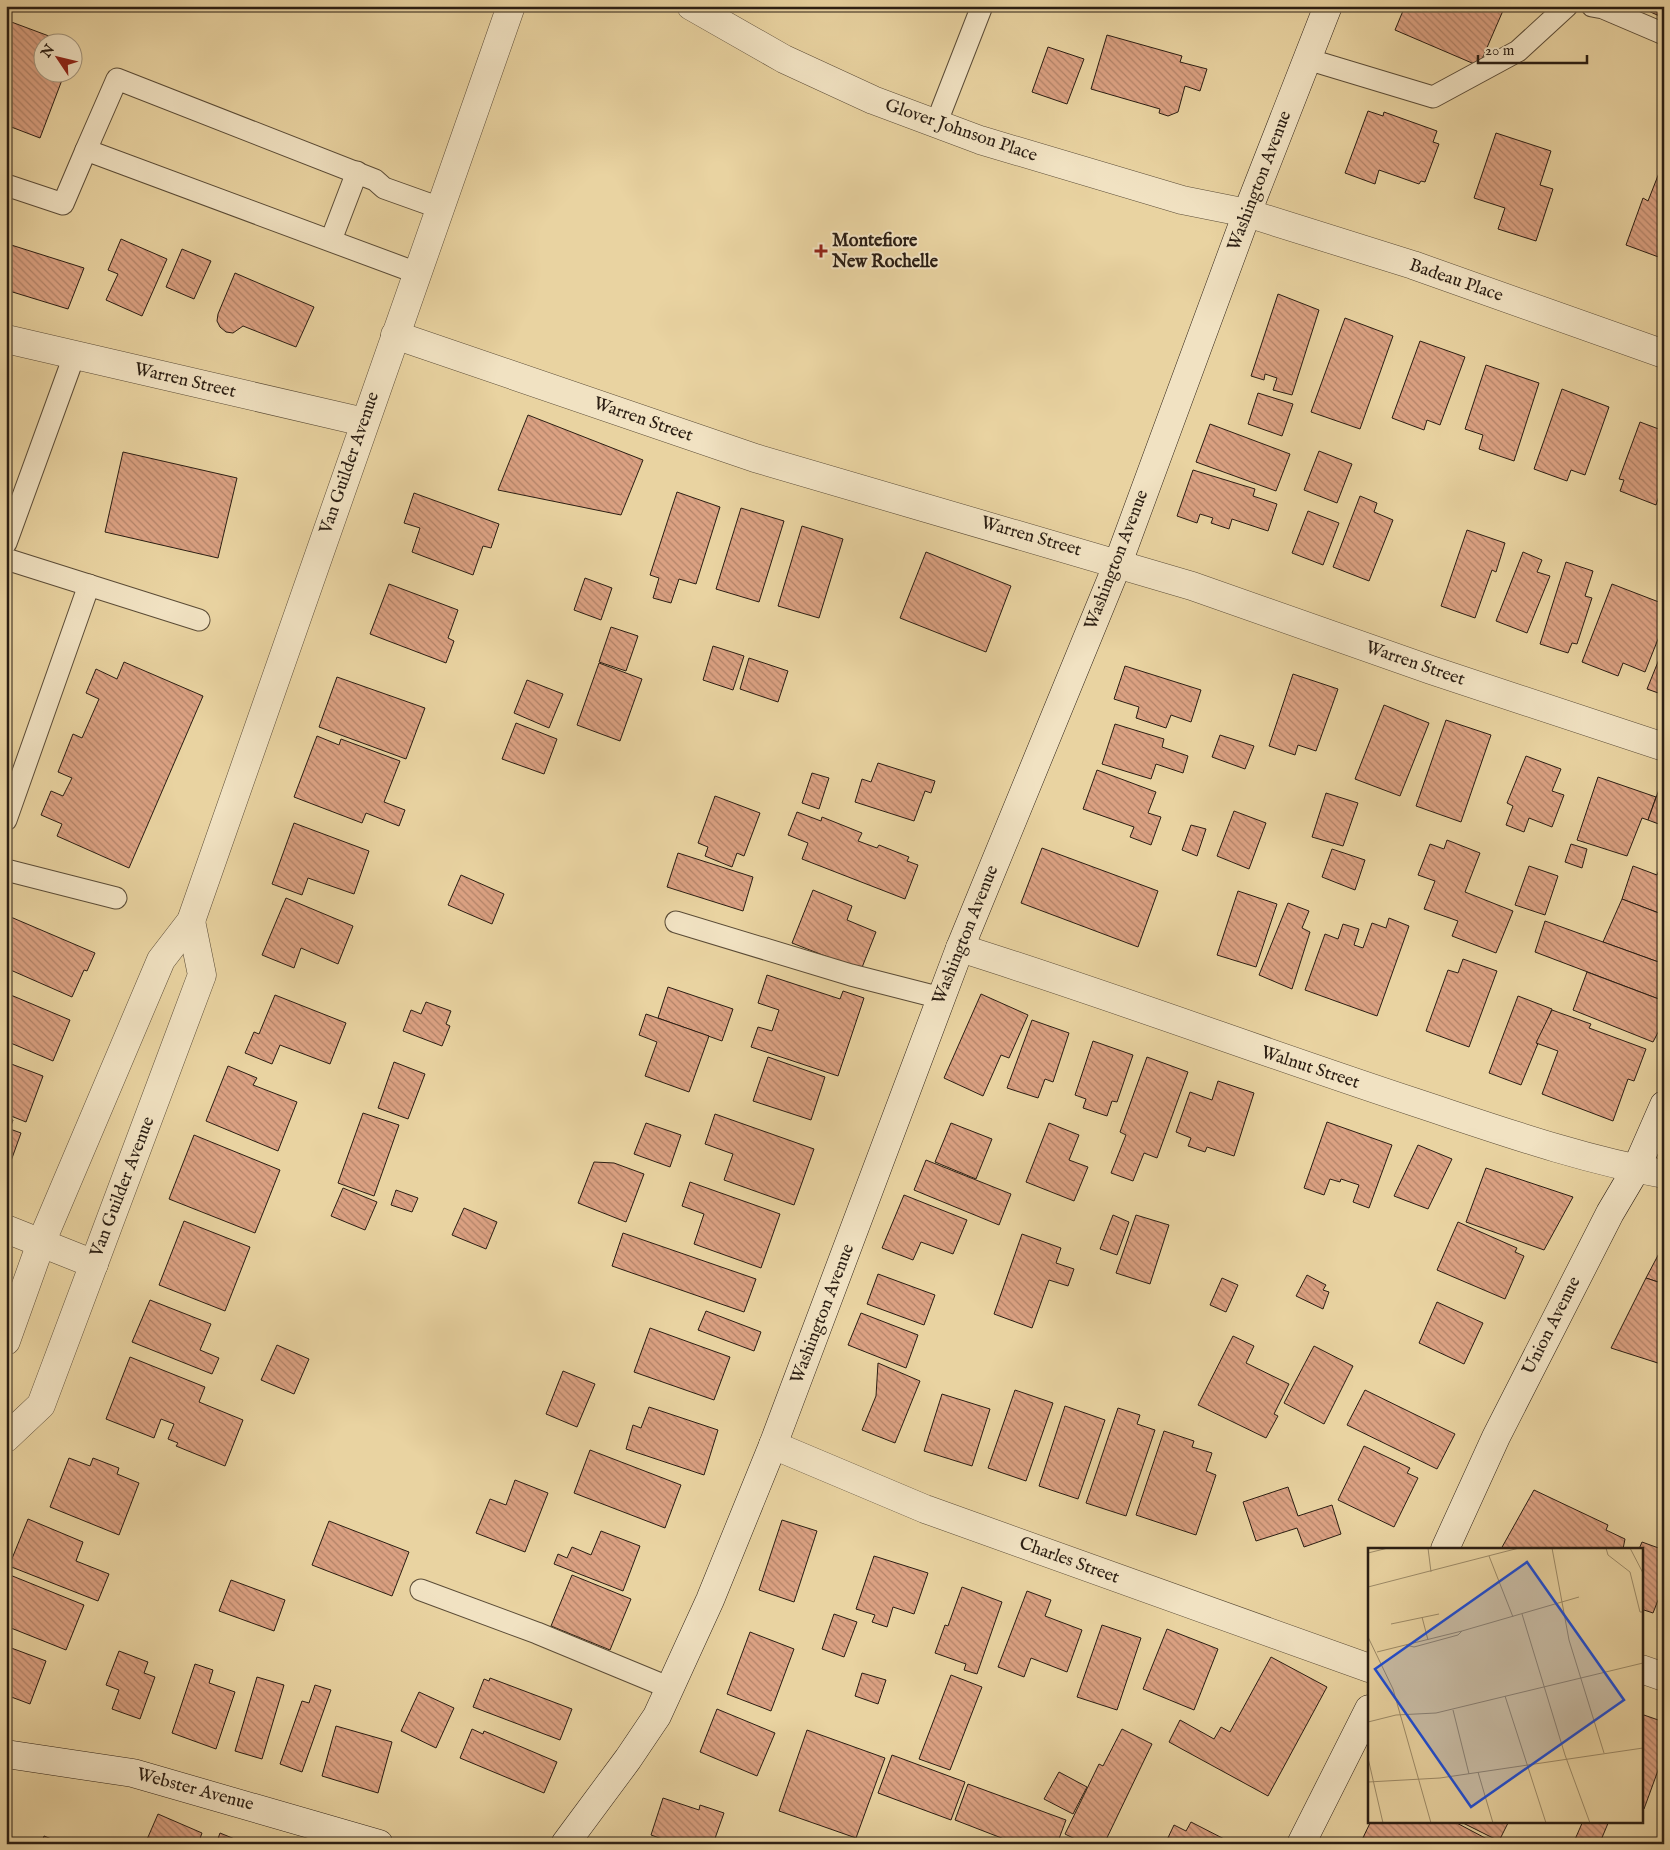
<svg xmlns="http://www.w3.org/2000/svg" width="1670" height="1850" viewBox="0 0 1670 1850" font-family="'IM FELL English',serif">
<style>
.building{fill:url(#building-back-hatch);stroke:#2b1e13}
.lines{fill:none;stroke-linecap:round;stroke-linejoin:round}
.lane-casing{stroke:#5a4b36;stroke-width:23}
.street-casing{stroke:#5a4b36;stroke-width:29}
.secondary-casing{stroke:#2b1e13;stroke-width:29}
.lane{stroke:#f1e2c2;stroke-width:21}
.street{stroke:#f1e2c2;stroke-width:28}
.secondary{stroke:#f1e2c2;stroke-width:28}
.poi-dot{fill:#8f2418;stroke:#f1e2c2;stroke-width:2}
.labels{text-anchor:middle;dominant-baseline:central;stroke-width:4;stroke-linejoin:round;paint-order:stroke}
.street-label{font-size:18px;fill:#2b1e13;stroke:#f1e2c2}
.poi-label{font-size:18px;font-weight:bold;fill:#2b1e13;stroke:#f1e2c2;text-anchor:start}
.inset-road{fill:none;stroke:#9d8b68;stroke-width:1}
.view{fill:#1d4ed8;fill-opacity:0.15;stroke:#1d4ed8;stroke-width:2.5}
.inset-edge{fill:none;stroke:#2b1e13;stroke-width:2.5}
</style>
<defs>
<pattern id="building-back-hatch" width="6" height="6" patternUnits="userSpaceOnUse" patternTransform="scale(1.25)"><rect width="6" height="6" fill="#dba182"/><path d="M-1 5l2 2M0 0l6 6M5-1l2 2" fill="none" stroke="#b28369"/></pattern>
</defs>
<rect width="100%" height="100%" fill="#e9d3a1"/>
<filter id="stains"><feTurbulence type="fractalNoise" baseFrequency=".004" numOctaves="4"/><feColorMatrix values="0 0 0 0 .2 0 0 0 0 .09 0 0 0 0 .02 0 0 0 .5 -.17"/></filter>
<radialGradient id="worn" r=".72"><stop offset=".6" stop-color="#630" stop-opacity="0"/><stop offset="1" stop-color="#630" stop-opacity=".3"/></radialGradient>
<g class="building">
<polygon points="1405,6 1505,6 1479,66 1395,30"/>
<polygon points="1637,6 1664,6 1664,18"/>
<polygon points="6,20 65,42 42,42 42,72 65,72 40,138 6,125"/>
<polygon points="1107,35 1182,56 1180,62 1207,69 1200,91 1185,86 1178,112 1168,116 1159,113 1160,109 1091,89"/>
<polygon points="1048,47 1084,59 1067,104 1032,92"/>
<polygon points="1368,111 1383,116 1384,112 1437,131 1433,142 1439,144 1425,182 1421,181 1419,184 1379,170 1375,184 1345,173"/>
<polygon points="1496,133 1551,151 1540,185 1553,189 1536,241 1498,229 1505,208 1474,198"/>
<polygon points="1659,173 1664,175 1664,259 1626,245 1643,198 1648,201"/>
<polygon points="121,239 167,259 142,316 106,300 118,274 108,270"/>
<polygon points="8,244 84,268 68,309 6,290"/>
<polygon points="182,249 211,261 194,299 166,287"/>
<polygon points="235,273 314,307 296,347 243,326 233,333 226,332 220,327 217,321 218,314"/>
<polygon points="1278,294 1319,310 1292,395 1273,390 1277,378 1265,374 1264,380 1251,376"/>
<polygon points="1345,318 1393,336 1360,429 1311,412"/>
<polygon points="1420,341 1465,357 1440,425 1427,420 1424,430 1392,418"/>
<polygon points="1486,365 1539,383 1514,461 1479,449 1483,435 1465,429"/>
<polygon points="1562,389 1609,407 1585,475 1571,470 1567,481 1534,469"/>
<polygon points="1258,393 1293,404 1282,436 1248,424"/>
<polygon points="528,415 643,460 621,515 498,490"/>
<polygon points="1640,422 1664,431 1664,495 1660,493 1656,505 1620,491 1624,480 1619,479"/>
<polygon points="1210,424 1290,454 1276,491 1196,462"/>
<polygon points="1319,451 1352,464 1337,503 1304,490"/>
<polygon points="123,452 237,478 218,558 105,532"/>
<polygon points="1193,470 1255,489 1253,496 1277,504 1268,531 1232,519 1229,529 1211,523 1213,518 1200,514 1197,523 1177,516"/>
<polygon points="677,492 720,507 696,584 679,579 671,603 653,598 659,578 650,575"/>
<polygon points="414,493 499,524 491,548 483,546 473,575 412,552 420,528 404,523"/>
<polygon points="1360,496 1377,503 1374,512 1393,520 1369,581 1333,567"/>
<polygon points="741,508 784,521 759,602 716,589"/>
<polygon points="1308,511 1339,523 1323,565 1292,553"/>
<polygon points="802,526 843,539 819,618 778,606"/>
<polygon points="1467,530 1505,543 1496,572 1492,570 1475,618 1441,606"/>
<polygon points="926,552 1011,586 986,652 900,618"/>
<polygon points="1523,552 1542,560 1537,572 1550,576 1527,633 1496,621"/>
<polygon points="1566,562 1593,571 1585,596 1592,598 1577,644 1572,643 1568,653 1540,644"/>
<polygon points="585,578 612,588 601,620 574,610"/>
<polygon points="389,584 458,610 448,638 454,641 446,663 370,634"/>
<polygon points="1612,584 1664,604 1664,624 1645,672 1623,663 1618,676 1582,662"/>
<polygon points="611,627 638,636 626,671 599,662"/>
<polygon points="713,646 744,656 733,690 703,680"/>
<polygon points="1664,647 1664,695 1647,689"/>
<polygon points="749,658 788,671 778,702 740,689"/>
<polygon points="124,662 203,696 129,868 57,836 62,824 41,815 51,791 63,796 72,778 58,772 73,734 82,738 99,699 86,693 96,669 117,679"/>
<polygon points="599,663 642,679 620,741 577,725"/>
<polygon points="1125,666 1201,690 1191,722 1171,715 1166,728 1136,718 1139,707 1114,699"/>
<polygon points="1293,674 1338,689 1316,751 1298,745 1295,755 1269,746"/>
<polygon points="337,677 425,708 406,759 319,727"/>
<polygon points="527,680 563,694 549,728 514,713"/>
<polygon points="1384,705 1429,723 1400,796 1355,779"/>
<polygon points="1446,720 1491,735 1461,822 1416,806"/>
<polygon points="516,723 557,739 544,774 502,759"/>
<polygon points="1115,724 1164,739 1162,747 1188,756 1183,773 1156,764 1151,779 1102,764"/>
<polygon points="1220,735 1254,746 1245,769 1212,757"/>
<polygon points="317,736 339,745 341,739 400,761 384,802 405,810 399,826 366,813 362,823 294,797"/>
<polygon points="1526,756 1561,769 1552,791 1564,795 1552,827 1529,818 1524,832 1506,825 1513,806 1507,803"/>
<polygon points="878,763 935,781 931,793 925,791 914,821 855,802 862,779 871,782"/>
<polygon points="1097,770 1156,792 1148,813 1161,817 1151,845 1130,837 1134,827 1083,809"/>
<polygon points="812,773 829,778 819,809 802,803"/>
<polygon points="1598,777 1656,797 1648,820 1642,818 1627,856 1577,840"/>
<polygon points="1662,781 1664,782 1664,826 1648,820"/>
<polygon points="1326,793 1358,803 1343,846 1312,837"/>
<polygon points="715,796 760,813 744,856 737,853 732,867 705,856 708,847 698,843"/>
<polygon points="1234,811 1266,823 1249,869 1217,856"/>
<polygon points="797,812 821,821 822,817 862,833 858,841 877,848 879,845 909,857 907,861 918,865 905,899 802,859 808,843 788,835"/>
<polygon points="294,823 369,851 354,894 308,878 302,895 272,884"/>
<polygon points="1191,825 1206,829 1197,856 1182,850"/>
<polygon points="1447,840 1480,853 1465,892 1513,911 1496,953 1452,936 1458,921 1424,909 1435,881 1418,875 1430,844 1444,849"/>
<polygon points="1571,844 1587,849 1582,868 1565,862"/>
<polygon points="1042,848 1158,891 1138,947 1021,903"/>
<polygon points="1332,849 1365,860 1355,890 1322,877"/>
<polygon points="678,853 753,877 743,911 667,887"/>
<polygon points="1664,856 1664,869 1660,867"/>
<polygon points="1529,866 1558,876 1545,915 1515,905"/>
<polygon points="1633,866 1657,875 1660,867 1664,869 1664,915 1622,899"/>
<polygon points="461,875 504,894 492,924 448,905"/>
<polygon points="813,890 852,906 847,920 876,932 861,970 792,943"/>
<polygon points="1238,891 1277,904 1256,967 1217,955"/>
<polygon points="286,898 353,926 338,964 301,948 294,968 262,955"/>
<polygon points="1622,899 1664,915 1664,964 1603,942"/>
<polygon points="1288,903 1309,911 1302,928 1310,932 1292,989 1259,975"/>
<polygon points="6,915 95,953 87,971 84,970 72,997 6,968"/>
<polygon points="1389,918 1409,926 1377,1016 1305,990 1325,934 1338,939 1343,924 1359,929 1354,945 1363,948 1372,923 1386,928"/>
<polygon points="1545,921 1664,964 1664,1001 1535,952"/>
<polygon points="1463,959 1497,971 1469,1047 1426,1031 1448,970 1458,973"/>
<polygon points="1587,972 1664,1001 1664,1021 1653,1042 1573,1010"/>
<polygon points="767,975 840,999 843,991 864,998 838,1076 751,1047 758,1027 772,1031 779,1010 758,1003"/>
<polygon points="668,987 733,1009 722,1041 658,1018"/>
<polygon points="6,993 70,1020 53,1061 6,1041"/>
<polygon points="981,994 1028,1015 1009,1058 1001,1055 983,1096 944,1078"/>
<polygon points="275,995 346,1023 330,1064 280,1045 272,1064 245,1053 254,1032 259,1034"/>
<polygon points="1518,996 1552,1009 1521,1085 1489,1073"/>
<polygon points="426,1002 451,1011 446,1024 450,1026 442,1046 403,1031 411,1010 421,1014"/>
<polygon points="1552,1010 1591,1024 1589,1028 1646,1049 1634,1081 1628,1079 1613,1121 1542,1094 1558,1051 1536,1043"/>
<polygon points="646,1014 709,1036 689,1092 645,1076 657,1042 639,1035"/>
<polygon points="1032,1020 1069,1033 1053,1082 1045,1079 1038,1098 1007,1088"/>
<polygon points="1093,1041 1133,1055 1117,1102 1112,1101 1107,1116 1083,1108 1086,1099 1075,1095"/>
<polygon points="768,1057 825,1077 811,1120 753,1101"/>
<polygon points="1147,1057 1188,1072 1157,1158 1144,1153 1133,1181 1111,1173 1126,1135 1120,1132"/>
<polygon points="6,1062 43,1076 26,1122 6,1114"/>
<polygon points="394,1062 425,1074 408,1119 378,1108"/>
<polygon points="228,1066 257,1078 253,1085 297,1102 278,1151 206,1121"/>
<polygon points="1218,1081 1254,1093 1234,1156 1207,1147 1205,1152 1188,1146 1191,1138 1176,1132 1190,1092 1212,1100"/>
<polygon points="363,1113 399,1125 374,1196 338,1183"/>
<polygon points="715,1114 814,1149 794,1205 724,1180 733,1154 705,1144"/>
<polygon points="6,1117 13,1120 10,1129 21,1133 6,1175"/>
<polygon points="1327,1122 1392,1145 1369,1208 1353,1202 1359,1185 1341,1179 1340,1182 1330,1179 1324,1195 1304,1188"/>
<polygon points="646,1123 681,1135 670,1167 634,1154"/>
<polygon points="951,1123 992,1139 976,1179 935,1162"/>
<polygon points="1049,1123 1079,1135 1069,1160 1088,1167 1074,1201 1026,1182"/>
<polygon points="194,1135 280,1170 255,1233 169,1199"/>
<polygon points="1418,1145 1452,1159 1428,1209 1394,1196"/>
<polygon points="926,1160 1011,1194 999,1225 914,1190"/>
<polygon points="594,1162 614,1163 644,1174 626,1222 578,1203"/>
<polygon points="1486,1168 1573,1197 1544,1250 1466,1222"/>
<polygon points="690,1182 780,1214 761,1268 694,1244 704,1214 682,1206"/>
<polygon points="343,1188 377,1202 365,1230 331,1216"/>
<polygon points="396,1190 418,1198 412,1212 391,1205"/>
<polygon points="904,1195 967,1220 953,1254 921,1242 913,1260 882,1248"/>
<polygon points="464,1208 497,1222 486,1249 452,1235"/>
<polygon points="1113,1215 1129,1222 1117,1255 1100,1249"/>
<polygon points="1136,1215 1169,1225 1150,1284 1116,1273"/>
<polygon points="184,1221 250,1247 225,1311 159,1285"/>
<polygon points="1458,1222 1517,1248 1515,1252 1524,1256 1505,1299 1437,1270"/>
<polygon points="623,1233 756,1279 744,1312 612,1266"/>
<polygon points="1022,1234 1061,1248 1056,1263 1074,1269 1068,1286 1049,1280 1032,1328 994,1314"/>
<polygon points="1664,1244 1664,1284 1646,1278"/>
<polygon points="878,1274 935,1295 924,1325 867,1304"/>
<polygon points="1307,1275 1326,1285 1323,1290 1329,1292 1323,1309 1296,1296"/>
<polygon points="1222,1278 1238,1285 1226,1312 1210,1305"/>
<polygon points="1646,1278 1664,1284 1664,1365 1611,1348"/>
<polygon points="150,1300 211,1324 200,1350 219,1358 212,1374 132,1342"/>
<polygon points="1437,1302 1483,1323 1464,1364 1419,1343"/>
<polygon points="706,1311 761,1332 754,1351 698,1330"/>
<polygon points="861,1313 918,1335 906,1368 848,1345"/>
<polygon points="650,1328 730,1357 714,1400 634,1372"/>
<polygon points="1233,1336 1254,1346 1246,1363 1289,1384 1274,1414 1278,1416 1266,1438 1198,1405"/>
<polygon points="277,1345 309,1359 294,1394 261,1380"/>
<polygon points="1314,1346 1353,1366 1324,1424 1284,1403"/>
<polygon points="130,1357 205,1387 199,1402 243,1420 225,1466 176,1446 178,1443 168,1439 174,1424 161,1419 154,1438 106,1419"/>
<polygon points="878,1363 920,1381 895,1443 862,1430 876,1396"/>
<polygon points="563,1371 595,1384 577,1427 546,1414"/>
<polygon points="1015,1390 1053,1403 1026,1481 988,1468"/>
<polygon points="1365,1390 1455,1434 1437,1469 1347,1425"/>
<polygon points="942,1394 990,1409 972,1466 924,1451"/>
<polygon points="1065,1406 1105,1420 1078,1499 1039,1486"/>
<polygon points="649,1407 718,1430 704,1475 626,1449 633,1425 641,1428"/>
<polygon points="1118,1408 1140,1415 1137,1424 1155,1430 1126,1516 1086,1503"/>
<polygon points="1164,1431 1194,1441 1192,1447 1212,1453 1206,1471 1216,1475 1196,1535 1136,1515"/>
<polygon points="1364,1446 1410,1468 1407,1473 1418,1478 1394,1527 1338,1500"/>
<polygon points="590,1450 681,1485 665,1528 574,1493"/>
<polygon points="69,1458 90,1466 93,1458 119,1468 117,1474 139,1483 119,1535 50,1507"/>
<polygon points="515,1480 548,1493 525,1552 476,1533 490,1499 506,1505"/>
<polygon points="1288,1487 1298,1516 1332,1505 1341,1534 1304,1547 1297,1528 1256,1541 1243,1502"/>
<polygon points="1534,1490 1608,1525 1606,1530 1625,1539 1623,1549 1501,1549"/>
<polygon points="28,1519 83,1542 76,1561 109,1574 98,1601 9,1566"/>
<polygon points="782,1520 817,1531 794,1602 759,1590"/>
<polygon points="329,1521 409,1552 392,1596 312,1565"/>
<polygon points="601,1531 640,1546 623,1591 554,1564 558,1554 567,1558 572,1547 591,1555"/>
<polygon points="1642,1542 1664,1550 1664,1585 1653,1613 1641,1609 1641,1549 1639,1549"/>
<polygon points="874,1556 928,1573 914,1614 893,1607 887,1627 872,1622 875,1615 856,1609"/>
<polygon points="10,1575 84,1605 66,1650 6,1626 6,1584"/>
<polygon points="572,1575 631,1599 610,1650 551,1626"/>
<polygon points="231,1580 285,1600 274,1631 219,1611"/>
<polygon points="962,1587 1002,1602 977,1674 964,1670 966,1664 935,1653 945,1625 948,1626"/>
<polygon points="1027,1591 1051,1600 1045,1616 1082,1630 1067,1672 1031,1658 1024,1677 998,1667"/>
<polygon points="834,1614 857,1622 844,1657 822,1649"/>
<polygon points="1102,1625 1141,1638 1117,1710 1077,1697"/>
<polygon points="1167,1629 1218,1649 1194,1710 1143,1689"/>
<polygon points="750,1632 794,1649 771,1711 727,1694"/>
<polygon points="6,1646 46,1661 30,1704 6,1695"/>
<polygon points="119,1651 148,1662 144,1673 155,1677 140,1719 112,1709 119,1690 106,1685"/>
<polygon points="1271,1657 1327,1687 1268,1796 1169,1742 1180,1720 1214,1739 1221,1727 1230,1732"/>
<polygon points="195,1664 213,1670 209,1683 235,1692 216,1749 172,1733"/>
<polygon points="862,1673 886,1680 878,1704 855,1696"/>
<polygon points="951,1675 982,1687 950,1770 919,1759"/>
<polygon points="257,1677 284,1685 262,1759 235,1751"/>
<polygon points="490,1678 572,1709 560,1740 473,1707 484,1679 489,1681"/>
<polygon points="315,1685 331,1690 302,1772 280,1764 302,1701 309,1703"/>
<polygon points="419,1692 454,1708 436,1748 401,1731"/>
<polygon points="717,1709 775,1733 757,1776 700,1752"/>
<polygon points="1641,1714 1664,1722 1664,1754 1644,1809 1641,1808"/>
<polygon points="336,1726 392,1742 378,1793 322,1776"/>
<polygon points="472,1729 483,1734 484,1731 557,1762 544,1793 460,1758"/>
<polygon points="1122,1729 1152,1744 1104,1844 1085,1844 1065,1834 1099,1764 1103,1766"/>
<polygon points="807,1730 885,1758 856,1838 779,1811"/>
<polygon points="892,1755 965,1782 951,1820 878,1793"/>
<polygon points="1059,1772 1087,1787 1073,1814 1044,1799"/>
<polygon points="968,1784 1066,1820 1057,1844 1017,1844 955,1820"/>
<polygon points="663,1798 699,1810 700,1805 724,1813 713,1844 676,1844 651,1835"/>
<polygon points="158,1814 202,1833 198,1844 145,1844"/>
<polygon points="1371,1821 1453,1821 1487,1839 1484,1844 1360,1844"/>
<polygon points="1459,1821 1509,1821 1499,1841"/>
<polygon points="1583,1821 1609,1821 1601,1840 1609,1844 1573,1844"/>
<polygon points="1191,1822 1232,1843 1165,1844 1174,1825 1186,1831"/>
<polygon points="220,1833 247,1844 216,1844"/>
<polygon points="44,1836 64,1844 41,1844"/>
</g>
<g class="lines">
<defs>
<g id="lane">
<polyline points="1592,6 1603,8 1664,34"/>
<polyline points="1307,59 1433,97 1518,51 1567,6"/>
<polyline points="936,124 982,6"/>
<polyline points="86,150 117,79 375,180 384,188 440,208"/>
<polyline points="6,185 63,204 86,150 417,273"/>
<polyline points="331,240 357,172"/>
<polyline points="6,543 74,356"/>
<polyline points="6,559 199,620"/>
<polyline points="6,820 89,585"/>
<polyline points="6,870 116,898"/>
<polyline points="676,922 851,975 941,998"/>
<polyline points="421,1590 537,1633 670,1688"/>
</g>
<g id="street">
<polyline points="691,6 784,59 873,100 980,140 1182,200 1247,213 1413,265 1664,354"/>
<polyline points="395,335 755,458 1192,586 1431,670 1664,747"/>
<polyline points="6,339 364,422"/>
<path d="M960,948c153,48 302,104 454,154 82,27 165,57 250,72"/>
<polyline points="6,1229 94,1264"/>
<polyline points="6,1341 41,1243 161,960 191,921 511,6"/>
<polyline points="6,1438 41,1405 202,975 191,921"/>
<polyline points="773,1445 925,1509 1369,1668"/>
<polyline points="1641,1669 1664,1677"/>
</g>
<g id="secondary">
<polyline points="1445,1549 1496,1437 1610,1213 1636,1169 1664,1105"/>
<polyline points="6,1754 133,1773 379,1844"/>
<polyline points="565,1844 628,1759 657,1716 710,1600 773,1445 960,948 1118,563 1247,213 1328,6"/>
<polyline points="1301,1844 1369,1709"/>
</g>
</defs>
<use href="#lane" class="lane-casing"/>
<use href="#street" class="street-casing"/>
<use href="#secondary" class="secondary-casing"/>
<use href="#lane" class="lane"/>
<use href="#street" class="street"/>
<use href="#secondary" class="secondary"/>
</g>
<path class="poi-dot" d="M818.5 243.5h5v5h5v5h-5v5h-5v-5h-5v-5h5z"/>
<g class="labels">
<g class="street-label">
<text transform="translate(961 131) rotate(19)">Glover Johnson Place</text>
<text transform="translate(1260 181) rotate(-69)">Washington Avenue</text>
<text transform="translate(1456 281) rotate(19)">Badeau Place</text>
<text transform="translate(185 381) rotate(13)">Warren Street</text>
<text transform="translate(643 420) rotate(19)">Warren Street</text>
<text transform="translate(350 463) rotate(-71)">Van Guilder Avenue</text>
<text transform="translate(1031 537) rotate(16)">Warren Street</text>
<text transform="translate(1117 560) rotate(-69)">Washington Avenue</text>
<text transform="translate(1415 664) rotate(19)">Warren Street</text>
<text transform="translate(966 935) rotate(-68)">Washington Avenue</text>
<text transform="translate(1310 1068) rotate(18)">Walnut Street</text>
<text transform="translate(123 1187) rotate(-69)">Van Guilder Avenue</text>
<text transform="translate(823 1314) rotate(-69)">Washington Avenue</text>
<text transform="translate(1552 1326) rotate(-63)">Union Avenue</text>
<text transform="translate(1069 1561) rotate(20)">Charles Street</text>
<text transform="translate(195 1790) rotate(15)">Webster Avenue</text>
</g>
<g class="poi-label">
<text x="832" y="241">Montefiore<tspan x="832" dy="21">New Rochelle</tspan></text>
</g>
</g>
<g transform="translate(1368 1548)">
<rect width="275" height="275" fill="#e9d3a1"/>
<path class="inset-road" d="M60,0l3,24M184,0l17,92 35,113M238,0l2,7 22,17 10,40h3M262,0l13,25M0,5l20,-5M121,8l24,61M0,39l151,-39M154,66l43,141 25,68M54,69l6,23M23,76l48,-10M0,89l25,52 38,134M38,97l8,2 44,-12 4,-4M9,104l85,-21 117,-34M137,148l41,127M85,162l16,64M0,174l28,-7 40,-2 207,-50M0,210l15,65M110,224l15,51M0,234l72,-4 203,-30"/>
<path class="view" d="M159,14l97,138 -153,107 -96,-138z"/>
<rect width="275" height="275" class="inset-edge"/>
</g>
<rect width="1670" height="1850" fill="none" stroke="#e9d3a1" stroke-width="25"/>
<rect x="8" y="8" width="1655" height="1835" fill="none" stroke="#2b1e13" stroke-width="2.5"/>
<rect x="12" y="12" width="1645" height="1825" fill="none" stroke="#2b1e13"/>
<g transform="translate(58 58) rotate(305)"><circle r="24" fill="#f1e2c2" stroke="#a2947c"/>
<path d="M0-4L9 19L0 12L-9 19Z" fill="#8f2418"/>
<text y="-8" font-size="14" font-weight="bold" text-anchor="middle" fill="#2b1e13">N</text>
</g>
<path d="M1478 55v8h109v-8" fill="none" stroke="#2b1e13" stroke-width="2.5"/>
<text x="1485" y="55" font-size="15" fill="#2b1e13" stroke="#f1e2c2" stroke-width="4" paint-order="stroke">20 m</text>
<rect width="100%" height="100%" filter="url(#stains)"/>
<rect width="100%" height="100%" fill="url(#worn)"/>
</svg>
